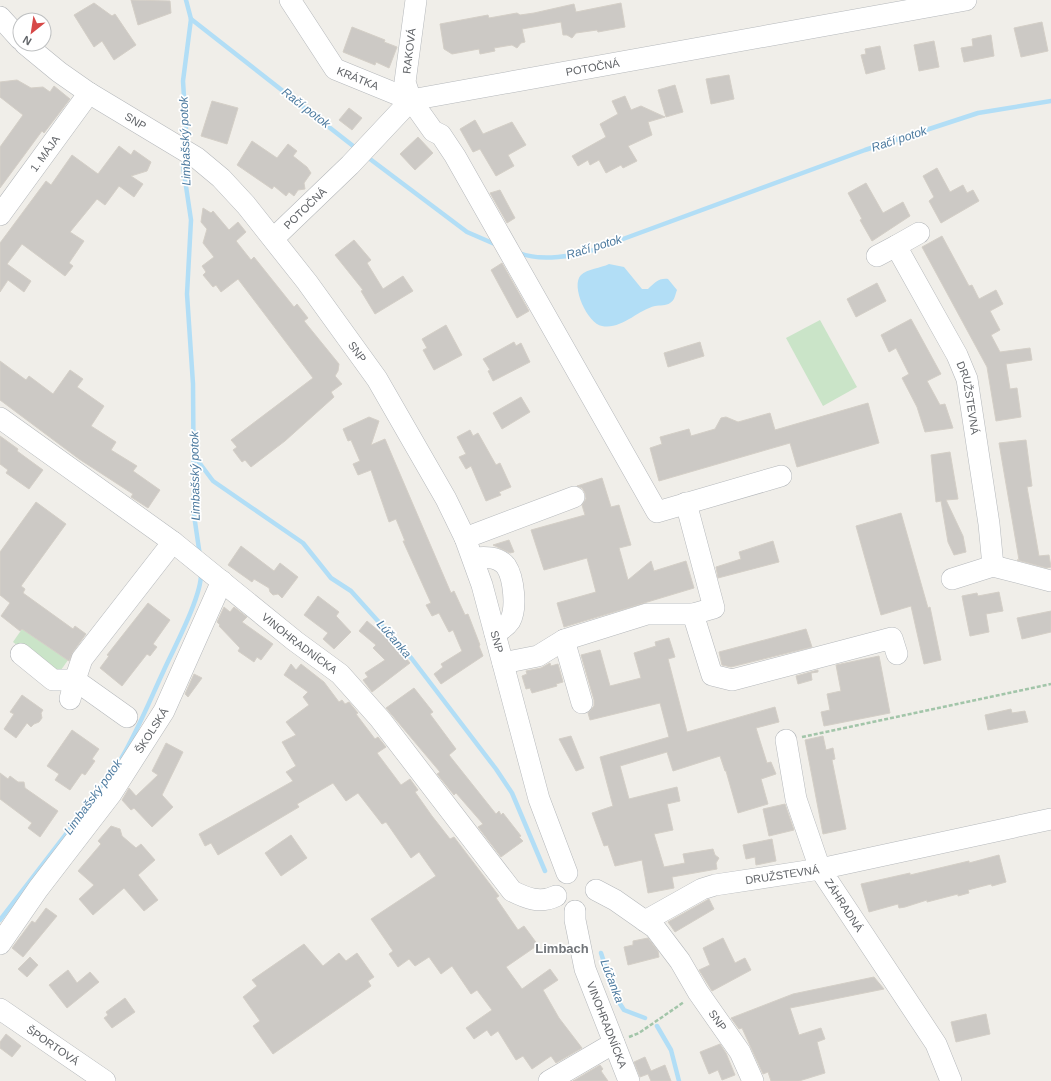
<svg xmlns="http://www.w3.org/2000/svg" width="1051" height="1081" viewBox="0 0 1051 1081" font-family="Arial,sans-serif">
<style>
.green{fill:#cae4c8}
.water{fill:#b2def6}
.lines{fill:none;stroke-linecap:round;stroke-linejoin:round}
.stream{stroke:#b2def6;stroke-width:4.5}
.building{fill:#ccc9c5;stroke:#d4cfc7}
.minor-casing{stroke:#b5b8bb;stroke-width:22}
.path{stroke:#a2c5a9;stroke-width:2.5;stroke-dasharray:4 2;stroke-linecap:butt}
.minor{stroke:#fff;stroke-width:21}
.labels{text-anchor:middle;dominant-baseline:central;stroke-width:3.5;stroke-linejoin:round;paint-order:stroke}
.street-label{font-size:11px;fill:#606367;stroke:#fff}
.water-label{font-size:12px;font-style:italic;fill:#4c7a9f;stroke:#fff}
.quarter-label{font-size:13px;font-weight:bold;fill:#717579;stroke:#fff}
</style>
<rect width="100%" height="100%" fill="#f0eee9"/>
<g class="green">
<polygon points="820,320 857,387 823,406 786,338"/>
<polygon points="22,629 68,660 61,670 52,672 13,642"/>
</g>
<path class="water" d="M609,264l15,3 18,22h6c7,-6 10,-11 20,-10l9,11c-2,5 -2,10 -7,13 -4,3 -10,2 -15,3 -17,4 -34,24 -53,20 -14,-2 -32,-40 -21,-51 6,-6 20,-7 28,-11z"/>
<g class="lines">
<g class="stream">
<polyline points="191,19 357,149"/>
<polyline points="185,143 186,130 183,81 191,19 186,0"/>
<polyline points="366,156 467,232 497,245"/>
<polyline points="184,157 183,166 191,220 187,294 193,384 194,515 200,556"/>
<path d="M519,253c21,8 44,4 66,0l280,-103 113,-37 73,-12"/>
<polyline points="195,457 213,481 303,543 331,578 351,591 412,659 496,769 512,793 545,871"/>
<path d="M121,759c17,-29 29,-59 43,-89 10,-22 38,-74 37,-97"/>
<polyline points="0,920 109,778"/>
<polyline points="601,953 615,996 624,1010 645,1018"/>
<polyline points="657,1026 671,1050 679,1081"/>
</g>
</g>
<g class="building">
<polygon points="131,0 170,1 171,13 138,25"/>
<polygon points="94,3 112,16 115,14 136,45 114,60 102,41 94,47 74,15"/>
<polygon points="621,3 625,27 598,32 597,30 576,33 572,38 567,35 563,35 561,22 522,29 525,42 521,43 517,48 512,45 494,48 495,51 480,54 479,49 452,54 444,49 440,24 488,15 489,18 517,13 520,15 534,13 574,4 576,12"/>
<polygon points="1042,22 1048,51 1021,57 1014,28"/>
<polygon points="352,27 385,40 384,42 397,47 389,68 376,62 375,65 343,52"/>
<polygon points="991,35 994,56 964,62 961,48 973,46 972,39"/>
<polygon points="934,41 939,67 919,71 914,45"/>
<polygon points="880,46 885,69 866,74 861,55 866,54 865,49"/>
<polygon points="729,75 734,99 711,104 706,79"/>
<polygon points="17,80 31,88 43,87 50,92 54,86 70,99 44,133 42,131 0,188 0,147 23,115 0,97 0,82"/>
<polygon points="675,85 683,112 666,117 658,90"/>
<polygon points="625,96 631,110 641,106 665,117 648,122 652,135 628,146 637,161 623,168 621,165 606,173 599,160 590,165 588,160 578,166 572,156 606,137 600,124 618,114 612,101"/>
<polygon points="212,101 238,108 227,144 201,136"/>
<polygon points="349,108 362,118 352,130 339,120"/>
<polygon points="475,120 483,134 512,122 526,145 508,155 514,166 496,176 480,149 473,152 460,129"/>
<polygon points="418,137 433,153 415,170 400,154"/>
<polygon points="252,141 277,158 288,144 297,151 293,156 307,167 311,173 304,183 305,189 298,190 294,196 289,192 286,196 274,186 272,189 237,165"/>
<polygon points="119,146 131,155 134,150 151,162 147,171 131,176 143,184 134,197 119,186 105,205 97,199 70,232 84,241 69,263 73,266 65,276 22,244 7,264 31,281 24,292 8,280 0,292 0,243 46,181 51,185 72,155 98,174"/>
<polygon points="937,168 950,192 963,185 967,193 973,190 979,201 941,223 929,201 934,197 923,176"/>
<polygon points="866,183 883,213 903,202 910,216 872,241 860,220 862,219 848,193"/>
<polygon points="500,190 515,218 507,223 490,193"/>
<polygon points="203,208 211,213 213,211 229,230 238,222 246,232 236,241 251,260 254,257 294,307 297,304 308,318 304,321 339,364 338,371 335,376 342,384 331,392 334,397 285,441 251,467 245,460 242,462 233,450 237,447 231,440 313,378 238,279 221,292 216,285 213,287 203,275 206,272 202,266 214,257 203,243 207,229 201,222"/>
<polygon points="942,236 969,286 972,285 979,299 996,290 1003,304 990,311 1000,330 991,335 1000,352 1030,348 1032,360 1006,364 1010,389 1017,388 1021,417 996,421 987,367 922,247"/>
<polygon points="354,240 371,260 367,263 383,289 403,276 413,291 375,314 361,291 363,290 335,255"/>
<polygon points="502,263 529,311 517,318 491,270"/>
<polygon points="877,283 886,301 856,317 847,299"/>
<polygon points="911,319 941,374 927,381 940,405 945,404 953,428 925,432 917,407 902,378 909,374 896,348 889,352 881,335"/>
<polygon points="446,325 462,355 434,370 423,350 427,348 422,339"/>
<polygon points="514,342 516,346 521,343 530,362 493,381 488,371 490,370 483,359"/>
<polygon points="700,342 704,356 668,367 664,353"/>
<polygon points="0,361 26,380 29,376 53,394 70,370 83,379 77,387 104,406 91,426 116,442 111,450 137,466 133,471 160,490 148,508 131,497 133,494 79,459 0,400"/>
<polygon points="521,397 530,412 502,429 493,413"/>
<polygon points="868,403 879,443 797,467 790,443 659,481 650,448 662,444 660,437 689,429 691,436 715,429 721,418 726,417 738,422 770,413 775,430"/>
<polygon points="369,417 379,421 371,445 385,439 451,593 454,591 465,615 468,614 480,645 479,646 483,656 441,684 434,674 443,667 441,664 462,651 453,630 449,632 439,613 432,616 426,605 431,603 403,541 405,541 396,519 389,522 371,470 358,475 353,464 360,461 351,440 348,441 343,429"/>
<polygon points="470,430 473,436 478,433 496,465 500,463 511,487 499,492 501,495 486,501 471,466 466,469 459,457 466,454 457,437"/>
<polygon points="0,436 18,449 17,451 43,470 29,489 6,473 8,470 0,464"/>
<polygon points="1026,440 1032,486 1027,487 1039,556 1049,555 1051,567 1047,568 1017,560 1019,560 999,443"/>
<polygon points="950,452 958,499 946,500 963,536 966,552 954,555 948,542 941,501 936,502 931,455"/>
<polygon points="602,478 611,507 619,505 631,545 619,548 628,580 651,561 654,571 686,561 694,588 564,627 557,603 596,592 587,558 544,570 531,530 585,515 582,505 586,499 585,493 582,488 577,486"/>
<polygon points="36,502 66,524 21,586 25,589 23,593 73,629 75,626 86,634 73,652 69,661 22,629 20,631 1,616 10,603 0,595 0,552"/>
<polygon points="901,513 928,608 930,607 941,660 924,664 911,606 881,615 856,526"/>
<polygon points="509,540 514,552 510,553 493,545"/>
<polygon points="773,541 779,562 718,578 716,567 741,559 739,552"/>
<polygon points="241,546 274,571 280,563 298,577 282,598 278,594 273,595 270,592 269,588 254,579 252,582 228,565"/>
<polygon points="999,592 1003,611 986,614 989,632 970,636 962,596 977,593 978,596"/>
<polygon points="318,596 339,612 336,616 351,632 334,649 323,639 328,633 304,615"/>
<polygon points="148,603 170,620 153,644 157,647 150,656 147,654 122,686 100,668 109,656 107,655"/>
<polygon points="224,607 230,612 234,607 247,617 242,622 273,644 261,660 257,657 254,662 238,651 240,648 219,626 220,625 217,622"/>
<polygon points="1051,611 1051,632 1022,639 1017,618"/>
<polygon points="367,621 388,639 390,638 410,663 372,692 363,680 368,677 365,673 385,660 373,648 376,645 359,631"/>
<polygon points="806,629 812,647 731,667 722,665 719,652"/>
<polygon points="669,638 675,657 668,659 687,732 775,707 779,722 756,728 767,763 771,762 776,774 761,779 768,804 738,813 726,771 725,771 720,756 673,771 667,752 620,766 629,799 677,787 680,801 667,804 673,830 654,834 664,867 685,863 683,854 713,849 715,855 719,858 716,863 717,869 672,877 674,888 648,893 642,860 615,866 608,845 604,846 592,813 613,806 600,757 669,737 660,703 590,720 588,713 594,706 594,700 581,655 600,650 610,686 641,678 634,653 656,646 655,642"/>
<polygon points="879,656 890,713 824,726 821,712 830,710 827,694 841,691 836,665"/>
<polygon points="550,663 551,666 558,664 563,682 556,684 557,686 532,693 530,688 526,689 522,676 527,674 526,671 541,668"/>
<polygon points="291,664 296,670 301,664 324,682 339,702 342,700 345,704 349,702 358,713 356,714 375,739 378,737 386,747 377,753 401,785 410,779 418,790 415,792 432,816 450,839 454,837 499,896 496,898 518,930 524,926 538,945 506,967 522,989 550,969 558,980 543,990 559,1018 582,1048 556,1063 551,1056 532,1069 523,1056 516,1060 498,1031 491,1036 487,1030 474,1039 466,1028 492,1010 477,990 471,994 452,966 441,974 429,957 415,966 409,959 398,967 389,954 393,951 371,919 436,876 419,852 411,858 386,822 382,824 358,793 346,801 333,783 297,804 299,807 218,855 211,843 205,846 199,834 293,781 286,772 296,766 282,742 296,735 286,722 309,705 303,697 308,692 284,675"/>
<polygon points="818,670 818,672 811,673 812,680 798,684 796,676"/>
<polygon points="194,674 202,678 188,697 185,694"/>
<polygon points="414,688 433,712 430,714 456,749 449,755 496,814 499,811 501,815 503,813 521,836 519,837 523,841 501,857 478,827 483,824 456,793 454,795 437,774 440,772 386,708"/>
<polygon points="22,695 43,710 41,713 42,718 39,722 34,724 31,727 27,723 16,738 4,729 14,714 10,712"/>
<polygon points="1011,709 1012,713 1025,711 1028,722 988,730 985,715"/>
<polygon points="72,730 99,749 92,759 95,761 85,775 82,773 70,790 55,780 59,774 47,766"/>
<polygon points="571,736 584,768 576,771 559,739"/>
<polygon points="823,736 826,750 833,748 835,759 832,760 846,829 823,834 805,740"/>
<polygon points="166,743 183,752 162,795 173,807 152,827 134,808 131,810 122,800 129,788 136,796 158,775 152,771"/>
<polygon points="0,773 8,779 10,776 18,782 24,782 25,788 58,811 40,837 28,828 32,823 0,799"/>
<polygon points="785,804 794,830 769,836 763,809"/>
<polygon points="111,826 120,829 122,836 136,848 141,844 155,860 138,875 158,900 144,911 124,888 93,915 79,899 94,885 78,871 101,844 98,841"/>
<polygon points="291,835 307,858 281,876 265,853"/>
<polygon points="772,839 776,861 756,865 755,857 746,859 743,845"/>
<polygon points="999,855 1006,882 992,886 991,884 968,890 969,893 958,896 958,894 927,902 927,900 905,907 899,908 898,904 869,912 861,884 910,873 910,875 969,861 969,863"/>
<polygon points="709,899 714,909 675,932 668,922"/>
<polygon points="46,908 57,916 23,957 12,948 32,921 35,923"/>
<polygon points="648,938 658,951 659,957 628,965 624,947 633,945 633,941"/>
<polygon points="723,938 735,963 745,958 751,970 712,991 699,970 710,965 703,948"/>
<polygon points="304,944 323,966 339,953 346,961 357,953 374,977 368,981 371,986 273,1054 253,1026 260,1021 243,997 257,986 252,980"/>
<polygon points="30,957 38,965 27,977 18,969"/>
<polygon points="68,970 77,983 90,972 99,982 67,1008 49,985"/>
<polygon points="874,977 884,989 790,1008 799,1035 821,1028 825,1039 817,1042 825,1073 799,1081 771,1081 768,1072 763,1074 742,1028 739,1029 731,1018 793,994"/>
<polygon points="125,998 135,1012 112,1028 104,1018 108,1015 106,1012"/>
<polygon points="986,1014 990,1034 956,1042 951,1022"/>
<polygon points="6,1034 21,1046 12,1057 0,1048 0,1042"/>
<polygon points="720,1044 726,1053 735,1075 722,1080 718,1070 709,1074 700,1052"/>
<polygon points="645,1057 651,1071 665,1065 671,1081 651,1081 648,1074 640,1077 634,1062"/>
<polygon points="600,1065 603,1069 601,1071 608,1081 573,1081"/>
</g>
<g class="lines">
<defs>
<g id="minor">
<path id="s1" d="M290,0l45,69 76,31"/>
<polyline points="416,0 405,82 411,100 433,131 441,135 455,156 657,512 781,476"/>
<polyline points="0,17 20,39"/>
<path id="s2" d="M25,44l34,28 30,21 108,65 24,20 25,27 61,77 70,97 69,120 19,39 17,47 57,214 28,74"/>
<path id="s3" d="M0,215l89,-122"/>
<path id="s4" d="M919,233l-23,13 61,109 10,24 22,145 4,42"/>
<path id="s5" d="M274,238l76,-73 61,-65 555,-100"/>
<polyline points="877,256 896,246"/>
<path id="s6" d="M0,418l173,124 122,99 45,33 40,45 132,172c14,7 28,13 44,5"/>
<polyline points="465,538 574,497"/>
<path d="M473,558c11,-1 25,-2 33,8 8,12 11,43 4,55 -4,6 -9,9 -15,12"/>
<polyline points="952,579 993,566 1051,581"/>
<polyline points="693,614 712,675 732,680 892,638 897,654"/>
<polyline points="564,640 582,703"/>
<polyline points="21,654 53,680 75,680 70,699"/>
<polyline points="503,663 538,656 564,640 647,614 693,614 714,608 686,503"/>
<polyline points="127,717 75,680 82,659 173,542"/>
<path id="s7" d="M596,890l19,10 40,28 25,33 18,31 42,60 13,29"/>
<path id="s8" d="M575,911v9l10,49 44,112"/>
<path id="s9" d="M645,921l57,-32 13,-4 105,-16 -24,-70 -10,-59"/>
<path id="s10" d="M0,944l38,-55 73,-95 53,-83 58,-130"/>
<path id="s11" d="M0,1009l105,72"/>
<polyline points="549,1081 614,1043"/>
<polyline points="951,1081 936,1044 820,869 1051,819"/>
</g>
</defs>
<use href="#minor" class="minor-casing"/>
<g class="path">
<polyline points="802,737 1051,684"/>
<polyline points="629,1037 639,1033 684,1002"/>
</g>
<use href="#minor" class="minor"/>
</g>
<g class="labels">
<g class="street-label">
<text transform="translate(409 51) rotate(-83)">RAKOVÁ</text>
<text stroke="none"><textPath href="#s5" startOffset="379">POTOČNÁ</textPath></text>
<text stroke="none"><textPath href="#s1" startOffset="107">KRÁTKA</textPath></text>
<text stroke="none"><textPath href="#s2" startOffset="135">SNP</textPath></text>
<text stroke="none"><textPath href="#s3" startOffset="76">1. MÁJA</textPath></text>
<text stroke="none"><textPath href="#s5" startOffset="43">POTOČNÁ</textPath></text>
<text stroke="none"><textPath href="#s2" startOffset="459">SNP</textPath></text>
<text stroke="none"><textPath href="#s4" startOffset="196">DRUŽSTEVNÁ</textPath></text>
<text stroke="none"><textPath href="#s2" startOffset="783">SNP</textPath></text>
<text stroke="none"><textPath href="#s6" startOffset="375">VINOHRADNÍCKA</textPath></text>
<text stroke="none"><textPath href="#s10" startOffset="262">ŠKOLSKÁ</textPath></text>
<text stroke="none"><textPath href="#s9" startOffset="147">DRUŽSTEVNÁ</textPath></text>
<text transform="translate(844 905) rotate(57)">ZÁHRADNÁ</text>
<text stroke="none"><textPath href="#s7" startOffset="182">SNP</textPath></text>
<text stroke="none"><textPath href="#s8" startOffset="119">VINOHRADNÍCKA</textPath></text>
<text stroke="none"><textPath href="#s11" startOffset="64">ŠPORTOVÁ</textPath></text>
</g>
<g class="water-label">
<text transform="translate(306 108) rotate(38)">Račí potok</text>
<text transform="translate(899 139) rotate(-18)">Račí potok</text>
<text transform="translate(185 141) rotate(-92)">Limbašský potok</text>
<text transform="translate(594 247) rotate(-17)">Račí potok</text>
<text transform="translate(195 476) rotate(-91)">Limbašský potok</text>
<text transform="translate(394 639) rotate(49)">Lúčanka</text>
<text transform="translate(93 797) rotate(-54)">Limbašský potok</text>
<text transform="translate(612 981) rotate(69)">Lúčanka</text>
</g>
<g class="quarter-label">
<text x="562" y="948">Limbach</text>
</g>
</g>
<g transform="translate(32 32) rotate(210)"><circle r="19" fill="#ffffff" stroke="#bfc1c2"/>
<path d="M0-3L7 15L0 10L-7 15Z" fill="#d74847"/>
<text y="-6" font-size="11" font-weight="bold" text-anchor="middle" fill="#606367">N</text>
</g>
</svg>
